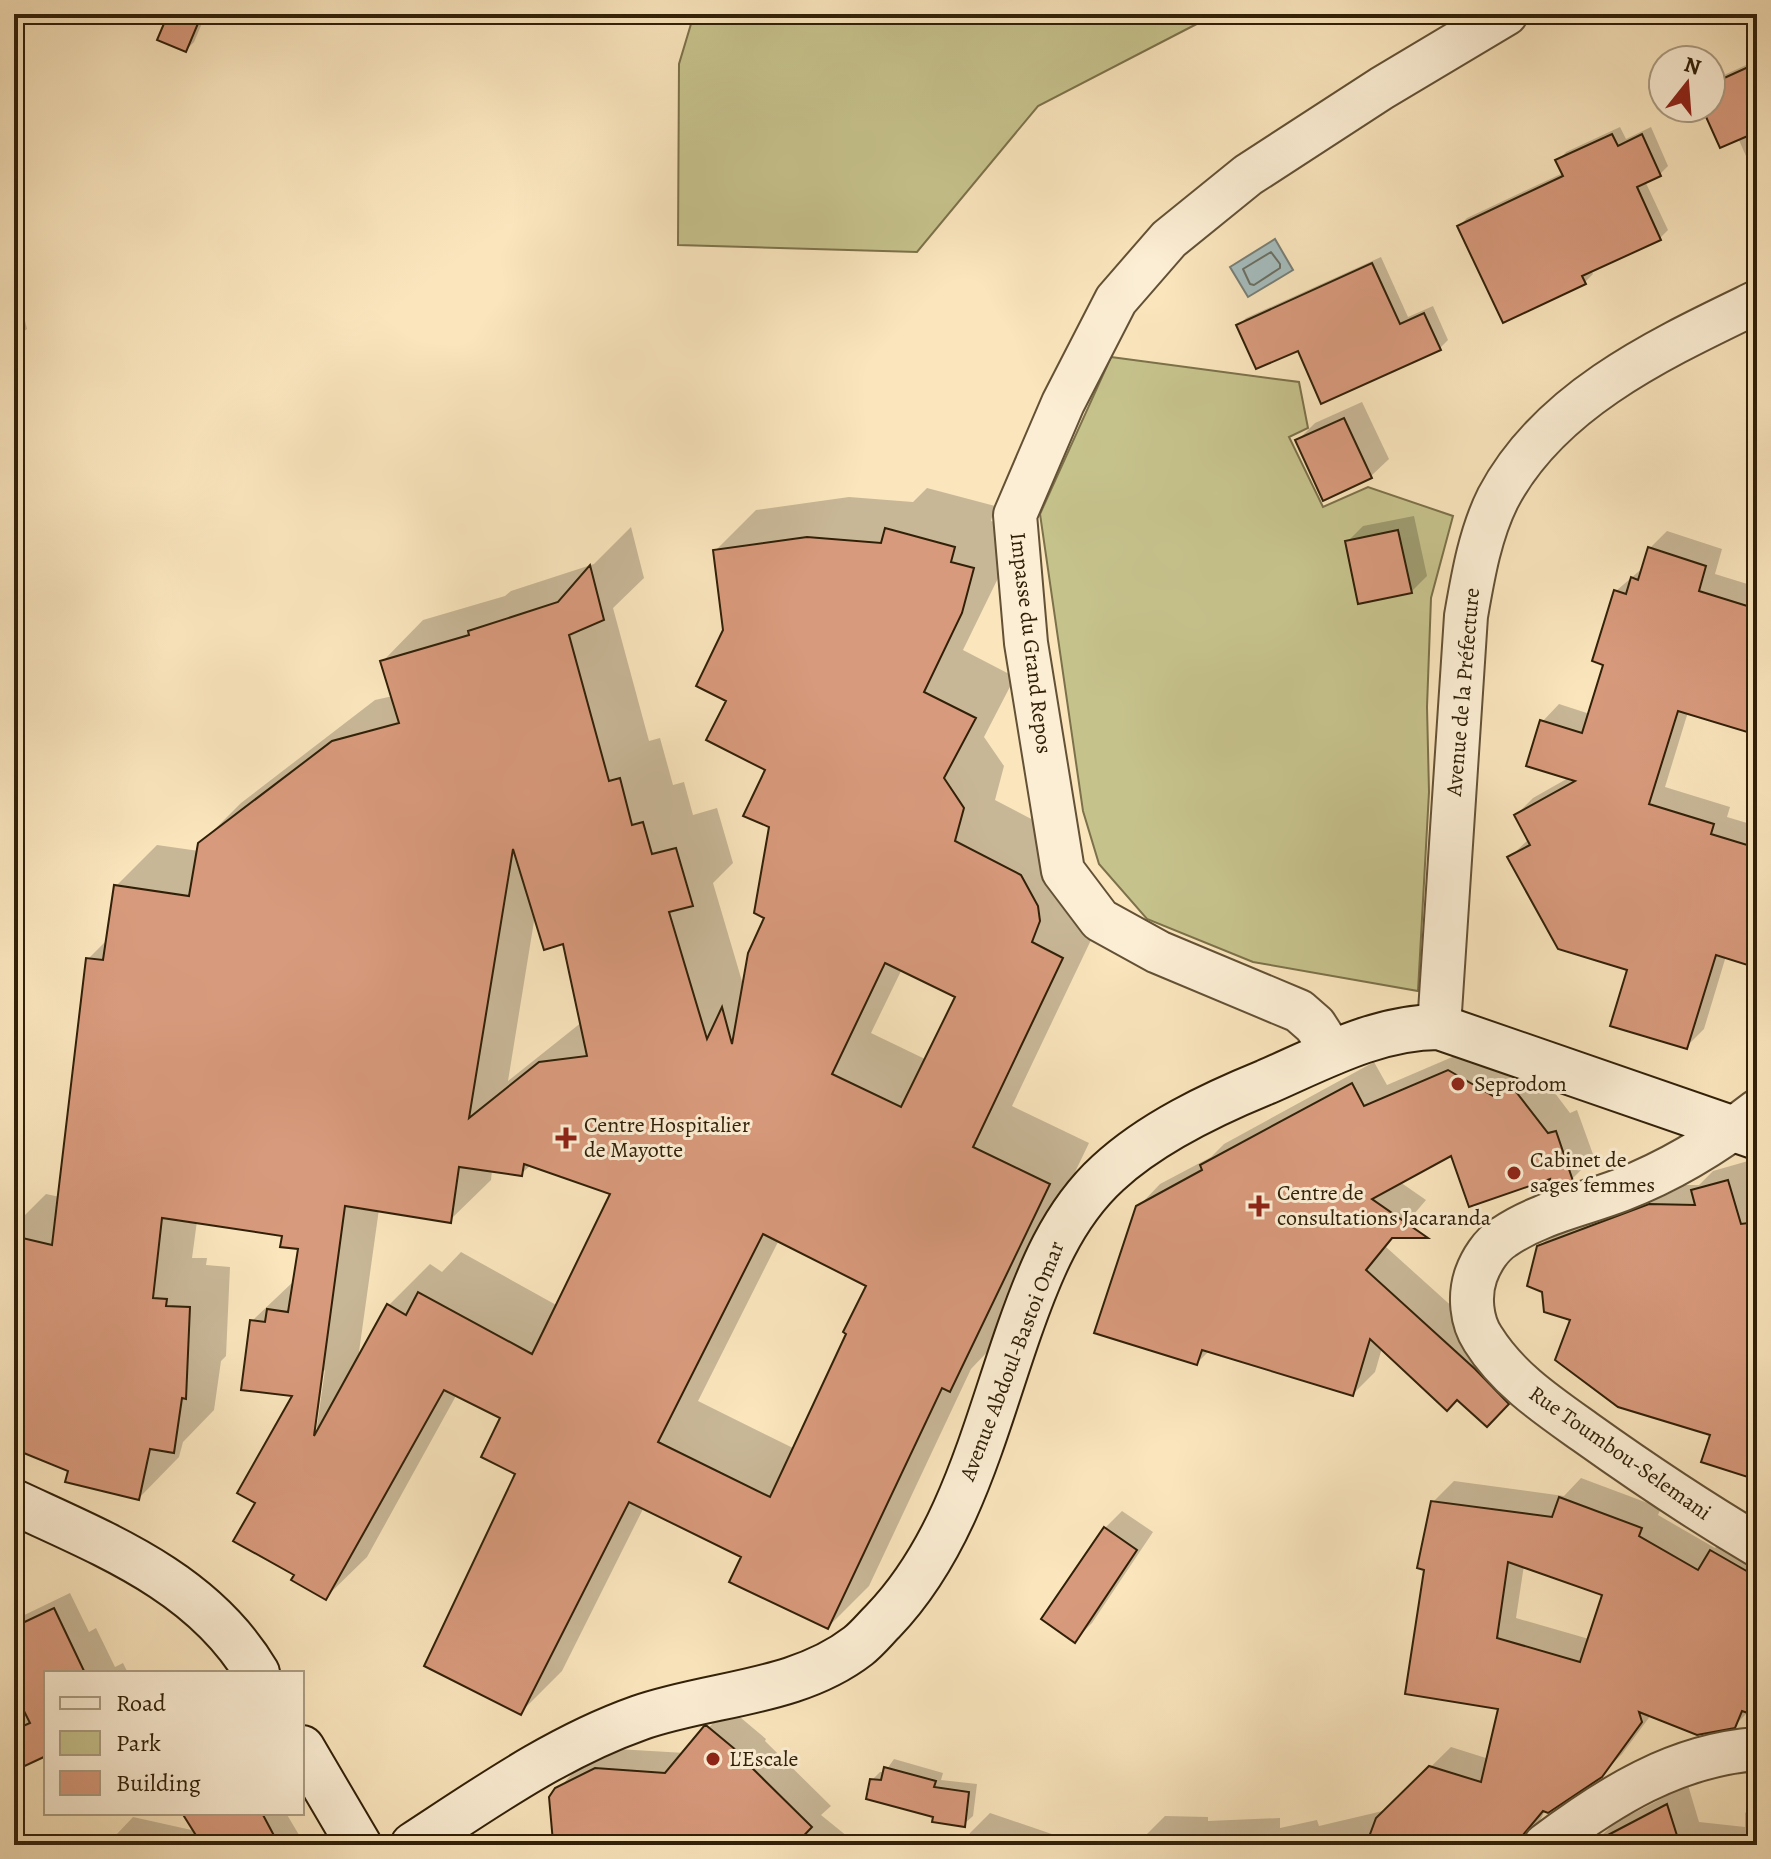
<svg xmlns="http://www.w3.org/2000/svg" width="1771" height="1859" viewBox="0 0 1771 1859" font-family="Alegreya,serif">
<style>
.green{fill:#c6c28c;stroke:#7c714a;stroke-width:2}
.water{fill:#a5bcbd;stroke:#777e75;stroke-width:2}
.shadow{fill:#0003;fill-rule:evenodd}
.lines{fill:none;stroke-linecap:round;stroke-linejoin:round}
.shore{stroke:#6b6e62;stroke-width:2}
.building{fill:#d89a7c;stroke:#312008;stroke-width:2;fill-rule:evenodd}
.street-casing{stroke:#635135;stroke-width:46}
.secondary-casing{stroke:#312008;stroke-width:48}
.street{stroke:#fceed4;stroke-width:42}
.secondary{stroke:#fceed4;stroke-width:44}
.poi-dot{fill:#8f2418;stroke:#fceed4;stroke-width:3}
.labels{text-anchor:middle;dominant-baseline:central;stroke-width:6;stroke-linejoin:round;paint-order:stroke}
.street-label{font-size:22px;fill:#312008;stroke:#fceed4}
.poi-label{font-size:22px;fill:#312008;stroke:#fceed4;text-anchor:start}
</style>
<rect width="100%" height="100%" fill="#fae5bd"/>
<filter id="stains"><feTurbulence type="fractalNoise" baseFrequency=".0025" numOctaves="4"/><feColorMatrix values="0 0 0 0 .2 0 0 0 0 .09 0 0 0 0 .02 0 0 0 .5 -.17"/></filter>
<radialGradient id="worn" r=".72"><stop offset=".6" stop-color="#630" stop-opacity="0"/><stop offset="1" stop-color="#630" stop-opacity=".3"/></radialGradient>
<g class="green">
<polygon points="694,14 1216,14 1038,106 917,252 678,245 679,64"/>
<polygon points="1111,357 1299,382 1308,428 1289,437 1323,507 1368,487 1453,516 1431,598 1427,707 1429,792 1418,991 1253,962 1147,919 1099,864 1083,811 1040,514"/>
</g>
<polygon class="water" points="1275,239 1293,270 1248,297 1230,267"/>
<g class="shadow">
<polygon points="170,14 206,14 194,42 186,50"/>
<polygon points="1757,60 1757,173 1754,174 1738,138 1704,108 1711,108 1711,81"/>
<polygon points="1620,127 1626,139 1651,127 1668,166 1660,174 1645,181 1668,230 1660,238 1591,270 1593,274 1585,282 1459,226 1467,218 1563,173 1558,161 1566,152"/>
<polygon points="1381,257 1408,317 1433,306 1448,340 1440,348 1298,348 1238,326 1246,318"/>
<polygon points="17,288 27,329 14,339 14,289"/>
<polygon points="1362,402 1389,459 1371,476 1297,441 1315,423"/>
<path d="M927,488l68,18 -4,15 22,7 -11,42 -39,80 52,27 -31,60 20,29 -9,34 67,35 40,82 -90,189 77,37 -99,206 -19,20 -102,217 -41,41 -84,-71 -100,-49 -82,164 -41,41 -4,-239 -14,-56 -46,-23 -90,163 -41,40 -29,-23 -39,-72 37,-108 -43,-73 43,-41 6,-32 -17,-14 -87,-13 -5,37h15l-1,7 24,2 -4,89 -5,5 -7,49 -31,32 -4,15 -40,41 -125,-51v-221l32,-32 14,3 28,-238 20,-20 8,-53 41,-41 42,6 1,-7 41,-41 134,-103 18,-4 -10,-35 40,-41 82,-24 6,-5 83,-27 37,-37 13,51 -31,30 36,133 11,-3 13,47 11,-3 9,33 24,-7 16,55 -20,20 31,105 23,-71 4,-91 -3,-56 -40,-70 -3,-69 -10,-80 41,-41 93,-13 64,5zM535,915l29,26 18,81 -74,59zM902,969l56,27 -31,64 -56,-27zM531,1165l82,28 -55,113 -97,-54 -19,20 -12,-8 -41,41 -31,54 21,-150 71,11 41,-40 1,-10 29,4zM779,1240l89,45 -73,164 -97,-48zM325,1370l-11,77 -4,-1 10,-72z"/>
<polygon points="1414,516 1427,576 1411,592 1347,542 1363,526"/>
<polygon points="1667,531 1722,549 1715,574 1757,587 1757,733 1688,712 1665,787 1730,807 1727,817 1757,826 1757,966 1726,956 1704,1029 1687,1046 1629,969 1509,858 1529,839 1516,815 1533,798 1570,777 1542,722 1559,704 1590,714 1605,663 1616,591 1645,566 1650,548"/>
<polygon points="1471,1049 1536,1068 1570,1113 1577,1110 1594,1157 1572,1179 1452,1153 1400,1182 1426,1200 1386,1247 1497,1347 1529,1381 1487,1424 1458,1398 1382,1348 1375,1372 1353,1394 1210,1350 1197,1363 1138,1207 1160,1184 1211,1157 1224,1144 1374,1062 1387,1085"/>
<polygon points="1748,1161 1757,1192 1757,1472 1573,1319 1539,1247 1560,1226 1671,1185 1699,1185 1713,1171"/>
<path d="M1581,1478l80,30 -3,7 57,33 17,-17 25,14v169l-8,-3 -15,15 -83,-11 -29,39 -21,21 -56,35 -5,11 -20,20 -15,4h-387l10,-10 17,1 20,-20 43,1v4l72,-3v10l37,-8 2,6 68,-16 64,-63 38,12 12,-51 -75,-140 7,-66 21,-21 110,15zM1524,1565l80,29 -15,45 -73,-21z"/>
<polygon points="1122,1511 1153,1532 1092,1623 1075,1640 1105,1528"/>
<polygon points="70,1593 89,1632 96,1628 115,1667 123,1663 128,1673 46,1673 46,1754 14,1768 14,1620"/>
<polygon points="728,1707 766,1739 765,1741 831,1806 821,1815 858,1845 555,1845 551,1798 577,1768 617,1749 685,1753"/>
<polygon points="894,1759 943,1773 941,1780 977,1784 973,1816 964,1824 935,1816 872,1780 880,1772 885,1772"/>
<polygon points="1688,1785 1699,1822 1745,1827 1745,1813 1757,1801 1757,1845 1615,1845 1600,1837 1623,1815 1630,1815"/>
<polygon points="185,1813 286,1813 305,1845 115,1845 116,1835 133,1817 196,1831"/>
<polygon points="990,1813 1084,1845 965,1845 970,1833"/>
</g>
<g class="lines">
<polygon class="shore" points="1271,252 1280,264 1280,268 1254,285 1250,284 1243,269"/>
</g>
<g class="building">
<polygon points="168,14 202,14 186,52 157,40"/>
<polygon points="1757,63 1757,132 1720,148 1702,108 1711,108 1711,84"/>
<polygon points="1612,134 1618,146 1642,134 1661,176 1637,187 1661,240 1582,276 1586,284 1503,323 1457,226 1563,176 1555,160"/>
<polygon points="1372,263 1400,324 1424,313 1441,350 1321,404 1298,351 1256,369 1236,325"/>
<polygon points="1344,418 1372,478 1323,501 1295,440"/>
<path d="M885,528l70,19 -4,15 23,6 -12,45 -38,79 52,26 -32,60 20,30 -9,33 66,34 17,31 2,15 -8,21 31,16 -90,189 77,37 -100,208 -8,-4 -114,241 -99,-47 12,-25 -112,-55 -108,213 -97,-49 91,-192 -34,-17 19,-39 -56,-28 -118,210 -35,-20 3,-5 -61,-34 22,-38 -18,-10 55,-97 -51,-6 9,-70 15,2 2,-13 21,3 10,-63 -18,-2 2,-11 -120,-18 -9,80 14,1 -1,7 24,1 -4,92 -4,-1 -8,55 -24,-4 -11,51 -74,-18 3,-11 -54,-22v-213l38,9 34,-287 17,2 11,-75 75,11 9,-53 134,-102 67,-18 -19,-62 89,-26 -1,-4 90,-29 32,-37 14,55 -35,15 40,146 11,-3 12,47 11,-3 9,32 24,-6 17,58 -24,6 38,127 15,-32 10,37 16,-91 16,-35 -10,-5 15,-86 -26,-11 22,-46 -59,-30 20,-39 -30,-15 27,-56 -10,-80 94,-13 74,6zM513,849l31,101 19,-6 24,112 -48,6 -70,56zM885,963l70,34 -54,110 -69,-33zM524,1164l86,30 -78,160 -114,-62 -12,23 -19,-11 -73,132 31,-230 106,17 8,-56 63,9zM763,1234l103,52 -23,46 3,2 -76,163 -112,-55z"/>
<polygon points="1398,530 1412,593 1358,604 1345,541"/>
<polygon points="1648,547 1706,566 1699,591 1757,609 1757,735 1678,711 1649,804 1714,824 1711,834 1757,848 1757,968 1716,955 1687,1049 1610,1026 1627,970 1558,949 1507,857 1530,845 1514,815 1575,781 1526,766 1540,720 1582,733 1603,665 1592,661 1614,590 1626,594 1631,577 1638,580"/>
<polygon points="1448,1070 1493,1096 1513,1088 1548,1133 1556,1131 1573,1181 1548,1189 1550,1179 1469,1207 1451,1156 1372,1199 1428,1238 1392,1238 1366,1270 1475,1369 1509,1404 1487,1427 1457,1400 1447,1411 1370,1339 1353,1396 1202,1350 1197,1365 1094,1333 1136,1206 1202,1170 1200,1165 1352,1083 1364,1106"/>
<polygon points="1728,1180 1741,1224 1757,1222 1757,1480 1701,1462 1710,1435 1618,1407 1555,1360 1570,1320 1544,1312 1542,1292 1527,1286 1537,1246 1649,1204 1695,1205 1691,1190"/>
<path d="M1559,1497l83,31 -3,8 59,34 12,-20 47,27v139l-15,-5 -7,17 -38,7 -58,-23 3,10 -40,55 -54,36 -5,-2 -20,24 -4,10h-153l10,-27 53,-52 52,16 17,-73 -93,-15 19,-124 -7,-2 14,-67 121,16zM1508,1562l94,33 -22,67 -83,-24z"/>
<polygon points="1104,1527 1137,1550 1075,1643 1041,1619"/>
<polygon points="54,1608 85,1673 46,1673 46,1756 14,1771 14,1730 30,1723 14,1691 14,1627"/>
<polygon points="704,1726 707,1726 748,1760 746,1762 812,1827 795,1845 553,1842 549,1797 555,1788 595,1768 665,1773"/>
<polygon points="884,1767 936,1781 934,1787 969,1792 965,1827 932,1822 933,1817 866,1799 870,1779 881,1780"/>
<polygon points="1667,1804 1680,1845 1589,1845"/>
<polygon points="182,1813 262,1813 279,1845 202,1845"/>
</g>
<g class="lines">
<defs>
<g id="street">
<path d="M1439,1027l27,-411c7,-40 14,-82 32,-118 52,-99 164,-150 259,-196"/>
<polyline points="1333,1053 1315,1025 1299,1011 1158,952 1100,920 1063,871 1026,643 1015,515 1063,403 1116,300 1169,239 1248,175 1382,88 1506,14"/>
<path d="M1757,1111c-41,32 -87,60 -136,79 -39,15 -82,23 -117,47 -13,8 -23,24 -28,38 -7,20 -5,46 7,64 25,40 64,66 102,93 56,40 113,78 172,113"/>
<path d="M1545,1845c64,-48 130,-90 212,-96"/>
</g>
<g id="secondary">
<path d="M14,1502c92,43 189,80 243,171"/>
<polyline points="302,1748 359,1845"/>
<path d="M413,1845c72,-47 144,-98 226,-127 71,-25 157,-24 219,-72 9,-7 17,-17 25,-25 75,-78 101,-190 136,-290 20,-57 43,-116 89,-158 43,-40 104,-69 158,-91 55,-24 111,-55 173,-55l318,110"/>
</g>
</defs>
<use href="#street" class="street-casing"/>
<use href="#secondary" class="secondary-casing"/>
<use href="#street" class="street"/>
<use href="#secondary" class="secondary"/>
</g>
<g class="poi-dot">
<circle cx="1458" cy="1084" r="8"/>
<path d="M562 1126h8v8h8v8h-8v8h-8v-8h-8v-8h8z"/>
<circle cx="1514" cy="1173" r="8"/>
<path d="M1255 1194h8v8h8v8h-8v8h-8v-8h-8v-8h8z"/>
<circle cx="713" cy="1759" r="8"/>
</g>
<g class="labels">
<g class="street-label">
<text transform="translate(1031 643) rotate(83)">Impasse du Grand Repos</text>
<text transform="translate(1463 692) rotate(-85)">Avenue de la Préfecture</text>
<text transform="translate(1012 1361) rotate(-69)">Avenue Abdoul-Bastoi Omar</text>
<text transform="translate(1620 1453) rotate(35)">Rue Toumbou-Selemani</text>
</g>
<g class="poi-label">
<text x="1474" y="1084">Seprodom</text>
<text x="584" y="1125">Centre Hospitalier<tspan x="584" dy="25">de Mayotte</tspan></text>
<text x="1530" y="1160">Cabinet de<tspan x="1530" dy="25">sages femmes</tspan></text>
<text x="1277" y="1193">Centre de<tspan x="1277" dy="25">consultations Jacaranda</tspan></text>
<text x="729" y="1759">L'Escale</text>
</g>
</g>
<rect width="1771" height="1859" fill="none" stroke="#fae5bd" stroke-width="48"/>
<rect x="16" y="16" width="1739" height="1827" fill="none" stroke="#312008" stroke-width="4"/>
<rect x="24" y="24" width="1723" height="1811" fill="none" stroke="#312008" stroke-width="2"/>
<rect x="44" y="1671" width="260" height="144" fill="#fceed4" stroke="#ab9c82" stroke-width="2"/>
<rect x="60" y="1697" width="40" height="12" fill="#fceed4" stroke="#ab9c82" stroke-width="2"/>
<text x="116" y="1711" font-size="24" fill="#312008">Road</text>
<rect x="60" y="1731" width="40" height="24" fill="#c6c28c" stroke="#ab9c82" stroke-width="2"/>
<text x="116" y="1751" font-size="24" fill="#312008">Park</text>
<rect x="60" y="1771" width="40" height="24" fill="#d89a7c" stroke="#ab9c82" stroke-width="2"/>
<text x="116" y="1791" font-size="24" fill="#312008">Building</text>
<g transform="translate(1687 84) rotate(17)"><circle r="38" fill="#fceed4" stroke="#ab9c82" stroke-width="2"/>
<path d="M0-6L14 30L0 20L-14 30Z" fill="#8f2418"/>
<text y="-12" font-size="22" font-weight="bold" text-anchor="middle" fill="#312008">N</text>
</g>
<rect width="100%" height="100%" filter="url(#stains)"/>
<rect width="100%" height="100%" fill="url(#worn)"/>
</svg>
